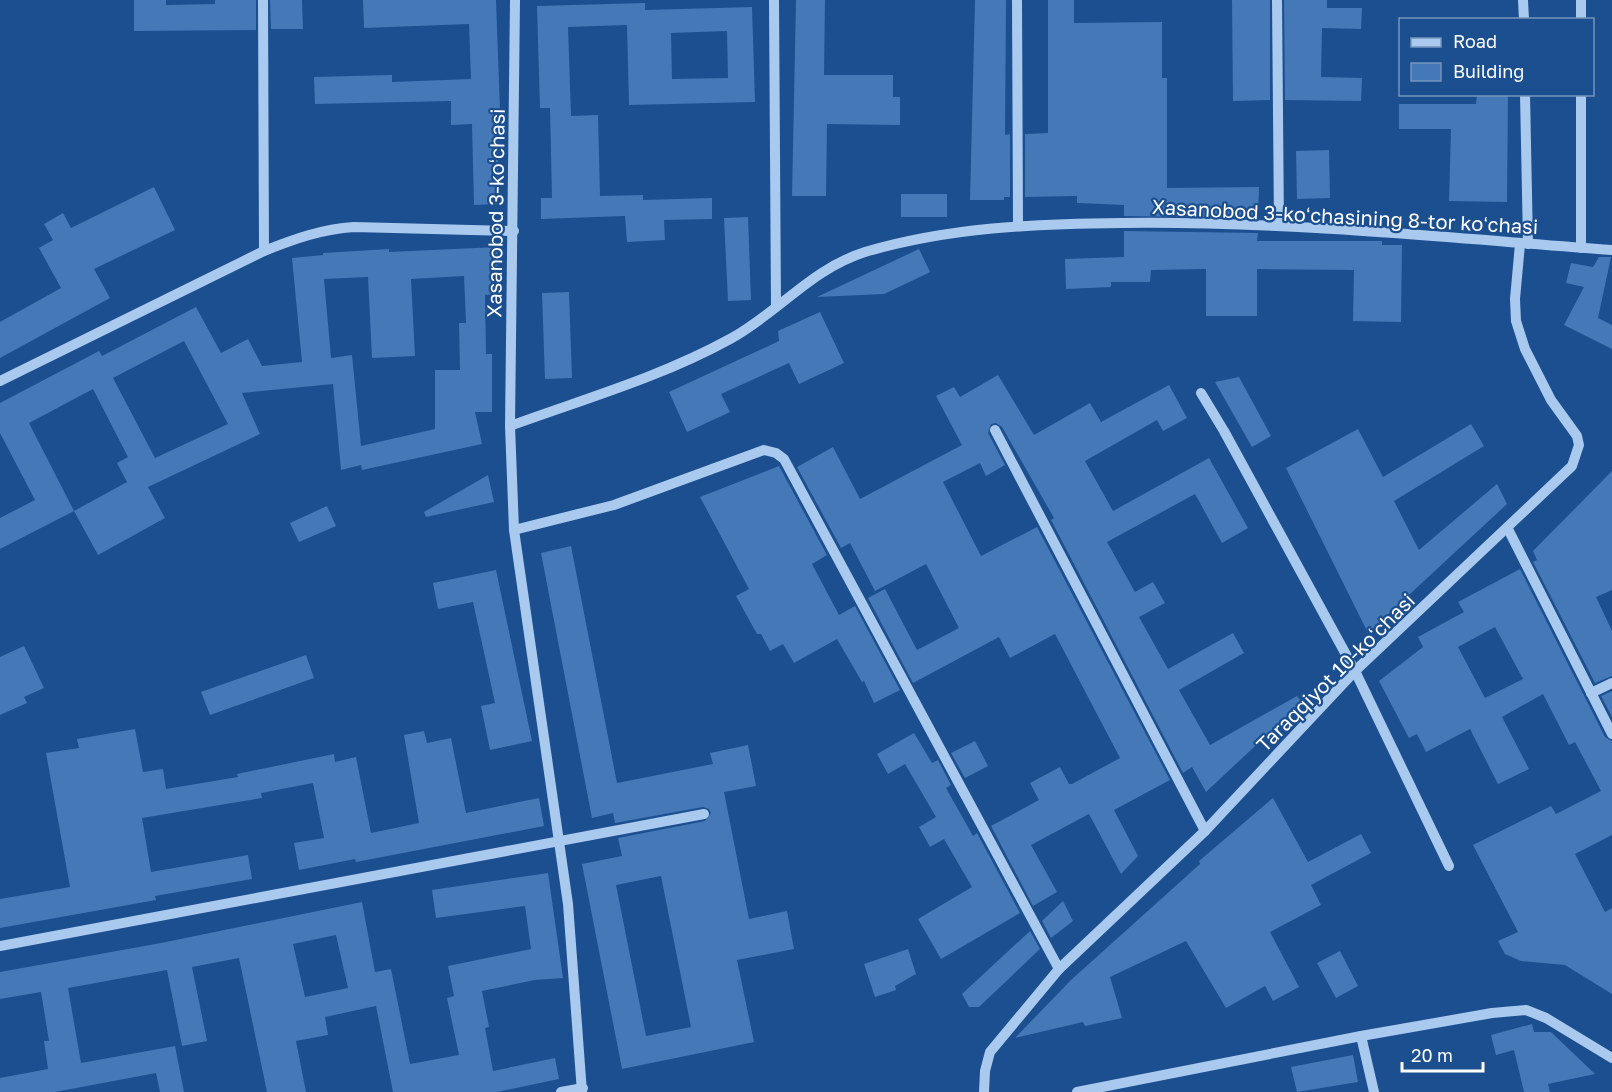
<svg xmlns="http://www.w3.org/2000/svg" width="1612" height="1092" viewBox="0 0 1612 1092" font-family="'Golos Text',sans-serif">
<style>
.building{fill:#4478b7;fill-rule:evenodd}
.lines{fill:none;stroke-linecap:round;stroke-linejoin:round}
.minor{stroke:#a9c9ee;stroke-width:10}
.labels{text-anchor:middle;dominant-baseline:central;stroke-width:4.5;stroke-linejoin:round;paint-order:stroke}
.street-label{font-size:20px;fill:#fff;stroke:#1b4f8f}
</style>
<rect width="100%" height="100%" fill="#1b4f8f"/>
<g class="building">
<polygon points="134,0 166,0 166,5 215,4 215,0 256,0 256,30 134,31"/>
<polygon points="270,0 302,0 303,29 271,29"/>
<polygon points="363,0 496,0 500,110 497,110 499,204 474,205 472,124 451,125 451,101 315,104 314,77 392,75 392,82 471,79 469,24 364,28"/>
<polygon points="796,0 825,0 824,75 893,75 893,97 900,97 900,125 827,124 826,196 792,196"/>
<polygon points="975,0 1006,0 1005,135 1010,134 1010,197 1004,197 1004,200 970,200"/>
<polygon points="1048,0 1074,0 1074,23 1162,22 1162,78 1167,78 1167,188 1259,187 1258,218 1124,216 1124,205 1077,203 1077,196 1025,197 1025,134 1048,133"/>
<polygon points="1232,0 1270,0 1270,100 1233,101"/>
<polygon points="1284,0 1327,0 1327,8 1362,8 1361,29 1322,28 1321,77 1362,78 1361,101 1285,100"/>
<path d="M645,3v7l107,-3 3,95 -126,3 -2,-80 -59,2 3,89 27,-1 2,81 43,-1v5l69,-2v21l-48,1 1,20 -38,2 -2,-26 -84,3v-21h11l-2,-90h-10l-3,-102zM727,31l1,47 -56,1 -1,-46z"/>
<polygon points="1477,94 1508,94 1507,202 1449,201 1451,129 1399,129 1399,104 1476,104"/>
<polygon points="1329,150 1330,198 1297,199 1296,151"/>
<polygon points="154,187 175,230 94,269 110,298 0,358 0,322 61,288 39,248 53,240 44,224 63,213 71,228"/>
<rect x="901" y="194" width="46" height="23"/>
<polygon points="748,217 751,300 728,301 724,218"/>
<polygon points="1124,231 1258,233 1257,241 1382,241 1382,245 1402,245 1401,322 1353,321 1354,270 1257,269 1257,316 1206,316 1206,269 1151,270 1150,282 1111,282 1111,287 1066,289 1065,259 1124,257"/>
<path d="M497,247l3,47 -15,1 1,59h6v58h-17l7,32 -120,26 -1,-5 -20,5 -8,-86 -91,9 18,41 -112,53 17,31 -67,37 -24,-44 -74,38v-31l35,-18 -35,-67v-30l99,-52 3,5 94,-49 25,46 27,-14 14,27 40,-4 -10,-104 31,-3v-2l66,-4v3zM464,276l2,47h-7l1,47h-25v59l-74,17 -9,-91 -21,3 -7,-79 44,-2 4,81 43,-2 -4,-77zM184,341l44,83 -73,34 -42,-80zM93,389l35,68 -11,6 10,19 -53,29 -45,-88z"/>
<polygon points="919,249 930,272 922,276 884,294 817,297"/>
<polygon points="1599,257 1611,257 1598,318 1612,325 1612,349 1564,325 1584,287 1566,283 1571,263 1593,267"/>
<polygon points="569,292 572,378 545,379 542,293"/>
<polygon points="820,312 844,363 799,384 789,363 721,394 730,412 687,432 669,392 779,341 778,331"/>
<polygon points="998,375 1034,435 1090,403 1101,422 1169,385 1187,418 1163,431 1157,420 1085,461 1113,511 1209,458 1248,528 1222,543 1195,494 1107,542 1135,592 1153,582 1165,603 1139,617 1168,669 1233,633 1244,653 1179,690 1210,745 1297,696 1302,702 1206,792 1192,767 1183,773 1051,520 1054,518 1002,427 996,423 991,424 988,433 1005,465 986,476 980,463 943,482 981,556 1037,527 1170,780 1114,810 1138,856 1121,874 1089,814 1031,845 1057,892 1033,906 991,826 1039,800 1030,783 1060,767 1069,784 1072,784 1120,758 1055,634 1010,658 999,637 913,683 868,598 885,589 917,650 959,628 926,564 875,591 850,543 841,548 797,467 833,447 860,499 962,445 936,396 954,387 960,397"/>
<polygon points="1239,377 1271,436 1252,447 1215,382"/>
<polygon points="1471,424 1484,446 1394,501 1419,550 1497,484 1507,504 1368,633 1286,468 1358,429 1383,477"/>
<polygon points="779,466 827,555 812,564 839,615 855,606 900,690 874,703 864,681 862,682 837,639 794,663 783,644 770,651 761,634 757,634 736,596 749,589 700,497"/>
<polygon points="1612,471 1612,590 1596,597 1612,631 1612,676 1595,683 1533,562 1537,560 1533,551"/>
<polygon points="488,475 494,502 426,517 424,512"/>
<polygon points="327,506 336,526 299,542 290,523"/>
<path d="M571,546l46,237 96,-19 -3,-11 38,-8 8,41 -32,6 25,127 38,-8 7,38 -57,11 17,82 -132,27 -40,-205 40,-8 -4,-18 87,-17 6,-8 -2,-4 -6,-2 -88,16 -2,-10 -21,5 -51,-265zM661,876l30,151 -45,9 -30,-151z"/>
<path d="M1520,569l85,168 7,4v94l-37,19 30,58 7,-4v86l-47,-29 -44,-4 -16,-7 -7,-13 20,-9 -45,-87 78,-39 5,8 45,-23 -26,-49 -6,3 -26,-51 -41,23 27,52 -31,15 -28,-55 -44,23 -9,-18 -8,4 -30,-57 44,-34 -5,-10 46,-25 -6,-10zM1495,627l28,52 -38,19 -27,-51z"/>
<polygon points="496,570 532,741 490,750 481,706 495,703 473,602 438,609 433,583"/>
<polygon points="24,646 44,688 24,697 27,703 0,715 0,657"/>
<polygon points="306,655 314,678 210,715 201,692"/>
<polygon points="1612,691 1612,717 1601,696"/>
<polygon points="135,729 143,772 163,769 166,789 238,777 237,774 334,754 335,762 356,757 371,833 419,823 404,735 424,731 427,743 451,738 466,813 539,798 544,826 356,862 355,859 299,870 294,843 324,838 313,783 261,793 262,798 142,818 151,872 248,855 252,879 155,896 156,900 0,928 0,899 70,887 46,753 79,748 77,739"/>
<polygon points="914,733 932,763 938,760 951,785 946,788 973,836 977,833 1020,913 941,959 918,919 972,887 944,839 930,847 919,827 936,817 905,764 888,774 877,754"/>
<polygon points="975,741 988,766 965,778 951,753"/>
<polygon points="1273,798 1308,862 1361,834 1371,853 1311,885 1321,905 1270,932 1299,987 1273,1001 1265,986 1226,1008 1186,941 1110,977 1122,1018 1085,1026 1083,1022 1015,1038 1071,980 1200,864 1199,861"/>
<path d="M548,873l15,105 -28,2 -53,11 7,36 -4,1 8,43 62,-13 4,21 -62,13h-104l-17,-86 -51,11 3,18 -32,6 10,51h-39l-28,-134 -47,9 15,74 -25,5 -15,-76 -99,18 13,75 94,-17 9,46h-24l-4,-19 -101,19h-55v-14l48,-9 -4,-28h5l-8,-49 -41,7v-27l161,-29 201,-41 13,70 16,-3 19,95 49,-9 -12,-57 7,-2 -6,-30 83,-17 -6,-43 -89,12 -4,-28zM336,935l12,53 -43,9 -12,-53z"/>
<polygon points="1063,901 1073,921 1051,938 1042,921"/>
<polygon points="1030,931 1040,949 979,1007 969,1007 962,994"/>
<polygon points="908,949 916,974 895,986 896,990 875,997 864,964"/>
<polygon points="1340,951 1358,986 1336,998 1317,963"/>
<polygon points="1532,1024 1534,1032 1551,1032 1595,1074 1548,1084 1550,1092 1524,1092 1514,1050 1496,1055 1491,1035"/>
<polygon points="1353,1055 1358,1082 1297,1092 1291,1067"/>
</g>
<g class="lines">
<g class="minor">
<polyline points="263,0 264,251"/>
<polyline points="515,0 510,426 514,530 568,904 582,1092"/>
<polyline points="774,0 776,307"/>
<polyline points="1017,0 1018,224"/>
<polyline points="1277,0 1279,226"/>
<polyline points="1523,0 1524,20"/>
<polyline points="1581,20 1581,0"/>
<polyline points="1525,94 1528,244"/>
<polyline points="1581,248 1581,94"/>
<path d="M0,381l264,-130c30,-12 58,-22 90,-24l160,4"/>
<polyline points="1201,393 1224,431 1355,671 1449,866"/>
<path d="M510,426c74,-27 151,-49 220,-87 48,-26 81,-70 135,-87 85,-25 169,-28 257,-29 163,-2 327,15 490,27"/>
<polyline points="995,430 1205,831"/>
<polyline points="1508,529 1612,734"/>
<polyline points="514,530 614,505 764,450 776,453 784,459 1059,969"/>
<polyline points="1591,693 1612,683"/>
<polyline points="0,946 704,814"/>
<polyline points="1361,1036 1374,1092"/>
<polyline points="561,1092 583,1088"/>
<polyline points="984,1092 985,1071 990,1052 1059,969 1205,831 1355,671 1572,466 1579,445 1577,436 1551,400 1525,349 1516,321 1515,299 1520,244"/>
<polyline points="1077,1092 1361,1036 1492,1013 1526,1010 1546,1018 1612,1058"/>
</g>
</g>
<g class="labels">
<g class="street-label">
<text transform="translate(495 213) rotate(-89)">Xasanobod 3-koʻchasi</text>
<text transform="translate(1345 216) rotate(3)">Xasanobod 3-koʻchasining 8-tor koʻchasi</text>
<text transform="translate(1335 672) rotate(-45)">Taraqqiyot 10-koʻchasi</text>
</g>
</g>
<rect x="1399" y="18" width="195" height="78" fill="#1b4f8f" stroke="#7695bc" stroke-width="1.5"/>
<rect x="1411" y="38" width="30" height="9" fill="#a9c9ee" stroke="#7695bc" stroke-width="1.5"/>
<text x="1453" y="48" font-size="18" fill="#ffffff">Road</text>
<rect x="1411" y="63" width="30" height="18" fill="#4478b7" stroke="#7695bc" stroke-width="1.5"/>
<text x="1453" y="78" font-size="18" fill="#ffffff">Building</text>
<path d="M1402 1062v9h81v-9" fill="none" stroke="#ffffff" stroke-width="3"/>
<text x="1411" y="1062" font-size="18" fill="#ffffff" stroke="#1b4f8f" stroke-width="4.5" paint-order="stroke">20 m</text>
</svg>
